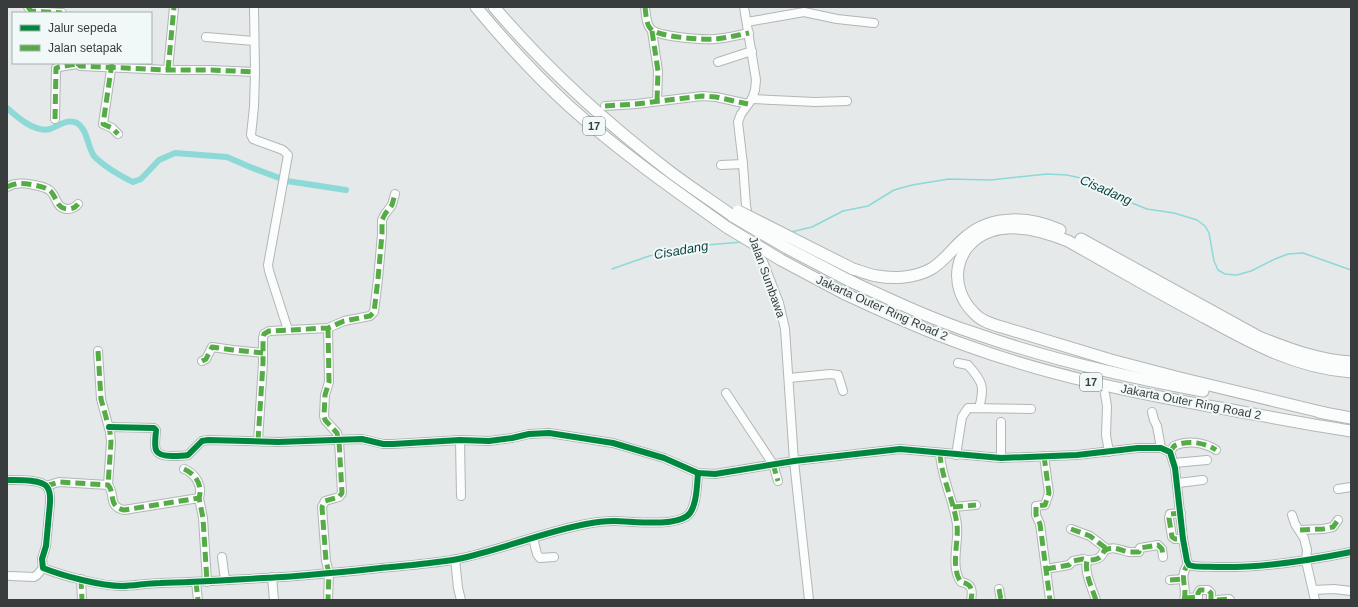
<svg xmlns="http://www.w3.org/2000/svg" width="1358" height="607" viewBox="0 0 1358 607" font-family="Arial,sans-serif">
<style>
.lines{fill:none;stroke-linecap:round;stroke-linejoin:round}
.stream{stroke:#8cd9d8;stroke-width:1.5}
.canal{stroke:#8cd9d8;stroke-width:6}
.minor-casing{stroke:#b2b6b6;stroke-width:10}
.highway-casing{stroke:#b2b6b6;stroke-width:13}
.minor{stroke:#fbfcfc;stroke-width:8}
.highway{stroke:#fbfcfc;stroke-width:11}
.highway-bridge-casing{stroke:#b2b6b6;stroke-width:13;stroke-linecap:butt}
.highway-bridge{stroke:#fbfcfc;stroke-width:11}
.quiet{stroke:#55ac46;stroke-width:5;stroke-dasharray:10 5;stroke-linecap:butt}
.cycleway-casing{stroke:#f0f8f8;stroke-width:8}
.cycleway{stroke:#00873e;stroke-width:6}
.labels{text-anchor:middle;dominant-baseline:central;stroke-width:4;stroke-linejoin:round;paint-order:stroke}
.shield{fill:#f0f8f8;stroke:#707474;stroke-width:1}
.shield-label{font-size:11px;font-weight:bold;fill:#393c3c}
.street-label{font-size:12px;fill:#393c3c;stroke:#f0f8f8}
.water-label{font-size:13px;font-style:italic;fill:#0c3f3f;stroke:#f0f8f8}
</style>
<rect width="100%" height="100%" fill="#e5e9e9"/>
<g class="lines">
<g class="stream">
<polyline points="791,232 812,227 843,211 868,206 894,190 912,185 949,179 991,180 1047,174 1067,175 1085,179 1122,199 1147,209 1174,213 1197,220 1205,226 1209,233 1214,261 1218,270 1225,274 1237,275 1251,271 1275,259 1288,254 1303,253 1351,270"/>
<polyline points="612,269 649,256 695,246 742,242"/>
</g>
<g class="canal">
<path d="M7,108c10,9 28,25 43,21 9,-3 17,-11 27,-6 11,7 10,23 17,33 8,9 28,21 39,26l8,-3 18,-19 16,-7 52,4 23,10 32,12"/>
<polyline points="287,181 346,190"/>
</g>
<defs>
<g id="minor">
<polyline points="28,7 31,11 62,13"/>
<polyline points="254,7 255,72 254,107 251,135 253,139 283,150 288,155 268,265 269,271 288,330"/>
<path d="M645,7c1,7 1,19 7,23 9,7 51,10 63,9 12,-1 23,-4 34,-6"/>
<polyline points="744,7 756,80 755,90 752,99 741,114 738,122 743,164 746,206 752,233 779,303 785,329 794,461 809,600"/>
<polyline points="747,22 804,12 837,19 874,23"/>
<polyline points="652,31 658,71 657,101"/>
<polyline points="206,37 254,41"/>
<polyline points="718,62 752,51"/>
<polyline points="77,63 80,66 168,70 211,70 255,72"/>
<polyline points="112,63 103,124 112,128 118,134"/>
<polyline points="168,70 174,7"/>
<polyline points="752,99 815,102 847,101"/>
<polyline points="605,106 636,104 702,96 716,97 748,104"/>
<polyline points="55,119 56,68 59,67 77,64"/>
<polyline points="721,165 743,164"/>
<path d="M7,187c3,-1 5,-3 9,-3 6,-2 28,2 33,6 8,5 6,18 18,19 5,0 8,-1 11,-5"/>
<polyline points="328,328 329,382 325,395 324,416 325,420 337,433 339,441 342,493 339,497 325,501 322,507 326,561 329,573 328,600"/>
<polyline points="98,351 101,399 110,432 111,442 108,485"/>
<polyline points="202,361 206,359 212,347 233,350 263,353"/>
<path d="M958,363l10,2c15,17 17,22 11,43"/>
<polyline points="789,378 830,374 838,375 843,391"/>
<polyline points="726,393 773,464 778,481"/>
<polyline points="1105,394 1107,406 1106,435 1109,452"/>
<polyline points="1152,412 1154,420 1157,426 1161,448"/>
<polyline points="1001,422 1001,458"/>
<path d="M109,427l45,1 2,2c-1,17 -5,26 16,26 6,0 11,0 16,-1l14,-14 6,-1 70,2 84,-3 21,5h10l67,-4 29,1 23,-3 17,-4 20,-1 64,10 51,15 34,15 17,1 79,-13 106,-12 101,9 76,-3 61,-7h23l9,4 5,16 8,71 4,22 2,4c8,3 19,1 28,2 45,1 90,-6 134,-15"/>
<polyline points="460,440 461,496"/>
<polyline points="258,441 263,363 263,338 264,334 269,331 328,328 344,321 370,316 374,312 378,279 382,234 382,220 385,214 392,205 395,194"/>
<path d="M1170,452l4,-6c13,-6 30,-4 42,4"/>
<path d="M940,453c1,25 14,47 17,72 2,16 -7,43 4,57 11,2 12,8 10,18"/>
<polyline points="956,455 962,417 968,408 1031,409"/>
<polyline points="1044,456 1049,493 1045,505 1036,506 1036,515 1040,524 1050,600"/>
<polyline points="1174,463 1207,460"/>
<path d="M184,469c12,5 19,17 15,29"/>
<path d="M7,480c9,0 35,-1 40,7 4,5 3,11 3,16l-4,43 -4,13 1,9c20,8 58,18 79,18 12,0 25,-3 38,-3 41,-1 82,-4 123,-6 43,-3 86,-8 129,-12 15,-2 31,-3 46,-6 43,-9 85,-27 128,-35 10,-2 19,-3 28,-3 18,0 58,6 73,-5 10,-7 10,-32 11,-43"/>
<polyline points="1178,483 1203,480"/>
<path d="M46,486l13,-4 49,3c8,9 -1,21 16,25l75,-12 4,20 4,64"/>
<polyline points="1338,489 1351,487"/>
<polyline points="953,507 976,505"/>
<polyline points="1181,513 1170,514 1169,518 1172,537 1175,539 1183,539"/>
<polyline points="1292,515 1295,524 1304,538 1307,550 1306,561 1315,600"/>
<polyline points="1071,529 1090,536 1107,549"/>
<polyline points="1300,530 1323,529 1333,527 1338,520"/>
<polyline points="533,538 537,554 540,558 554,557"/>
<polyline points="222,557 225,580"/>
<polyline points="455,559 458,588 461,600"/>
<polyline points="1046,569 1069,565 1073,561 1083,559 1087,560"/>
<polyline points="10,576 34,577 37,575 43,568"/>
<polyline points="272,577 274,600"/>
<polyline points="81,579 82,600"/>
<polyline points="1170,580 1183,579"/>
<polyline points="196,582 198,600"/>
<polyline points="999,589 1001,600"/>
<polyline points="1313,590 1334,589 1351,591"/>
<polyline points="1185,598 1198,597 1198,593 1200,590 1208,590 1211,593 1211,600"/>
<path d="M1096,600c-4,-12 -12,-28 -9,-40 9,0 14,-1 17,-9 9,-6 15,-1 25,1 3,0 7,0 10,0l1,-4 18,-3 4,4 1,8"/>
<path d="M1184,600c4,-14 -6,-22 4,-36"/>
<polyline points="1217,600 1229,599 1230,600"/>
</g>
<g id="highway">
<path d="M476,7c29,35 59,68 93,99 50,45 104,83 159,122"/>
<path d="M494,7c52,61 111,115 175,164 21,16 43,30 65,46"/>
<path d="M1081,239l178,98c30,12 59,23 92,25"/>
<path d="M853,269c8,2 16,6 24,7 17,3 38,2 54,-7 14,-8 23,-23 36,-33 26,-22 63,-19 93,-6"/>
<path d="M848,280c41,19 83,39 126,53 74,26 152,44 229,58"/>
<path d="M843,293c41,19 82,38 125,53 80,29 163,46 246,61 46,8 91,17 137,24"/>
<polyline points="1319,412 1351,418"/>
<path d="M1325,413l-145,-35 -69,-18 -106,-32c-10,-3 -23,-6 -30,-14 -28,-26 -22,-70 16,-83 25,-8 53,0 77,10 45,25 90,52 136,76 47,26 92,51 147,55"/>
</g>
</defs>
<use href="#minor" class="minor-casing"/>
<use href="#highway" class="highway-casing"/>
<use href="#minor" class="minor"/>
<use href="#highway" class="highway"/>
<defs>
<g id="highway-bridge">
<polyline points="738,211 853,269"/>
<polyline points="734,217 787,248 848,280"/>
<polyline points="728,228 781,260 843,293"/>
</g>
</defs>
<use href="#highway-bridge" class="highway-bridge-casing"/>
<use href="#highway-bridge" class="highway-bridge"/>
<g class="quiet">
<polyline points="28,7 31,11 62,13"/>
<path d="M645,7c1,7 1,19 7,23 9,7 51,10 63,9 12,-1 23,-4 34,-6"/>
<polyline points="652,31 658,71 657,101"/>
<polyline points="77,63 80,66 168,70 211,70 255,72"/>
<polyline points="112,63 103,124 112,128 118,134"/>
<polyline points="168,70 174,7"/>
<polyline points="605,106 636,104 702,96 716,97 748,104"/>
<polyline points="55,119 56,68 59,67 77,64"/>
<path d="M7,187c3,-1 5,-3 9,-3 6,-2 28,2 33,6 8,5 6,18 18,19 5,0 8,-1 11,-5"/>
<polyline points="328,328 329,382 325,395 324,416 325,420 337,433 339,441 342,493 339,497 325,501 322,507 326,561 329,573 328,600"/>
<polyline points="98,351 101,399 110,432 111,442 108,485"/>
<polyline points="202,361 206,359 212,347 233,350 263,353"/>
<polyline points="258,441 263,363 263,338 264,334 269,331 328,328 344,321 370,316 374,312 378,279 382,234 382,220 385,214 392,205 395,194"/>
<path d="M1170,452l4,-6c13,-6 30,-4 42,4"/>
<path d="M940,453c1,25 14,47 17,72 2,16 -7,43 4,57 11,2 12,8 10,18"/>
<polyline points="1044,456 1049,493 1045,505 1036,506 1036,515 1040,524 1050,600"/>
<polyline points="773,464 778,481"/>
<path d="M184,469c12,5 19,17 15,29"/>
<path d="M46,486l13,-4 49,3c8,9 -1,21 16,25l75,-12 4,20 4,64"/>
<polyline points="953,507 976,505"/>
<polyline points="1181,513 1170,514 1169,518 1172,537 1175,539 1183,539"/>
<polyline points="1071,529 1090,536 1107,549"/>
<polyline points="1300,530 1323,529 1333,527 1338,520"/>
<polyline points="1046,569 1069,565 1073,561 1083,559 1087,560"/>
<polyline points="81,579 82,600"/>
<polyline points="1170,580 1183,579"/>
<polyline points="196,582 198,600"/>
<polyline points="999,589 1001,600"/>
<polyline points="1185,598 1198,597 1198,593 1200,590 1208,590 1211,593 1211,600"/>
<path d="M1096,600c-4,-12 -12,-28 -9,-40 9,0 14,-1 17,-9 9,-6 15,-1 25,1 3,0 7,0 10,0l1,-4 18,-3 4,4 1,8"/>
<path d="M1184,600c4,-14 -6,-22 4,-36"/>
<polyline points="1217,600 1229,599 1230,600"/>
</g>
<defs>
<g id="cycleway">
<path d="M109,427l45,1 2,2c-1,17 -5,26 16,26 6,0 11,0 16,-1l14,-14 6,-1 70,2 84,-3 21,5h10l67,-4 29,1 23,-3 17,-4 20,-1 64,10 51,15 34,15 17,1 79,-13 106,-12 101,9 76,-3 61,-7h23l9,4 5,16 8,71 4,22 2,4c8,3 19,1 28,2 45,1 90,-6 134,-15"/>
<path d="M7,480c9,0 35,-1 40,7 4,5 3,11 3,16l-4,43 -4,13 1,9c20,8 58,18 79,18 12,0 25,-3 38,-3 41,-1 82,-4 123,-6 43,-3 86,-8 129,-12 15,-2 31,-3 46,-6 43,-9 85,-27 128,-35 10,-2 19,-3 28,-3 18,0 58,6 73,-5 10,-7 10,-32 11,-43"/>
</g>
</defs>
<use href="#cycleway" class="cycleway-casing"/>
<use href="#cycleway" class="cycleway"/>
</g>
<g class="labels">
<g class="shield">
<rect x="583" y="117" width="22" height="18" rx="3"/>
<rect x="1080" y="373" width="22" height="18" rx="3"/>
</g>
<g class="shield-label">
<text x="594" y="126">17</text>
<text x="1091" y="382">17</text>
</g>
<g class="street-label">
<text transform="translate(767 277) rotate(70)">Jalan Sumbawa</text>
<text transform="translate(882 308) rotate(24)">Jakarta Outer Ring Road 2</text>
<text transform="translate(1191 402) rotate(11)">Jakarta Outer Ring Road 2</text>
</g>
<g class="water-label">
<text transform="translate(1106 190) rotate(24)">Cisadang</text>
<text transform="translate(681 250) rotate(-10)">Cisadang</text>
</g>
</g>
<rect width="1358" height="607" fill="none" stroke="#393c3c" stroke-width="16"/>
<rect x="12" y="12" width="140" height="52" fill="#f0f8f8" stroke="#a7adad"/>
<rect x="20" y="25" width="20" height="6" fill="#00873e" stroke="#a7adad"/>
<text x="48" y="32" font-size="12" fill="#393c3c">Jalur sepeda</text>
<rect x="20" y="45" width="20" height="6" fill="#55ac46" stroke="#a7adad"/>
<text x="48" y="52" font-size="12" fill="#393c3c">Jalan setapak</text>
</svg>
